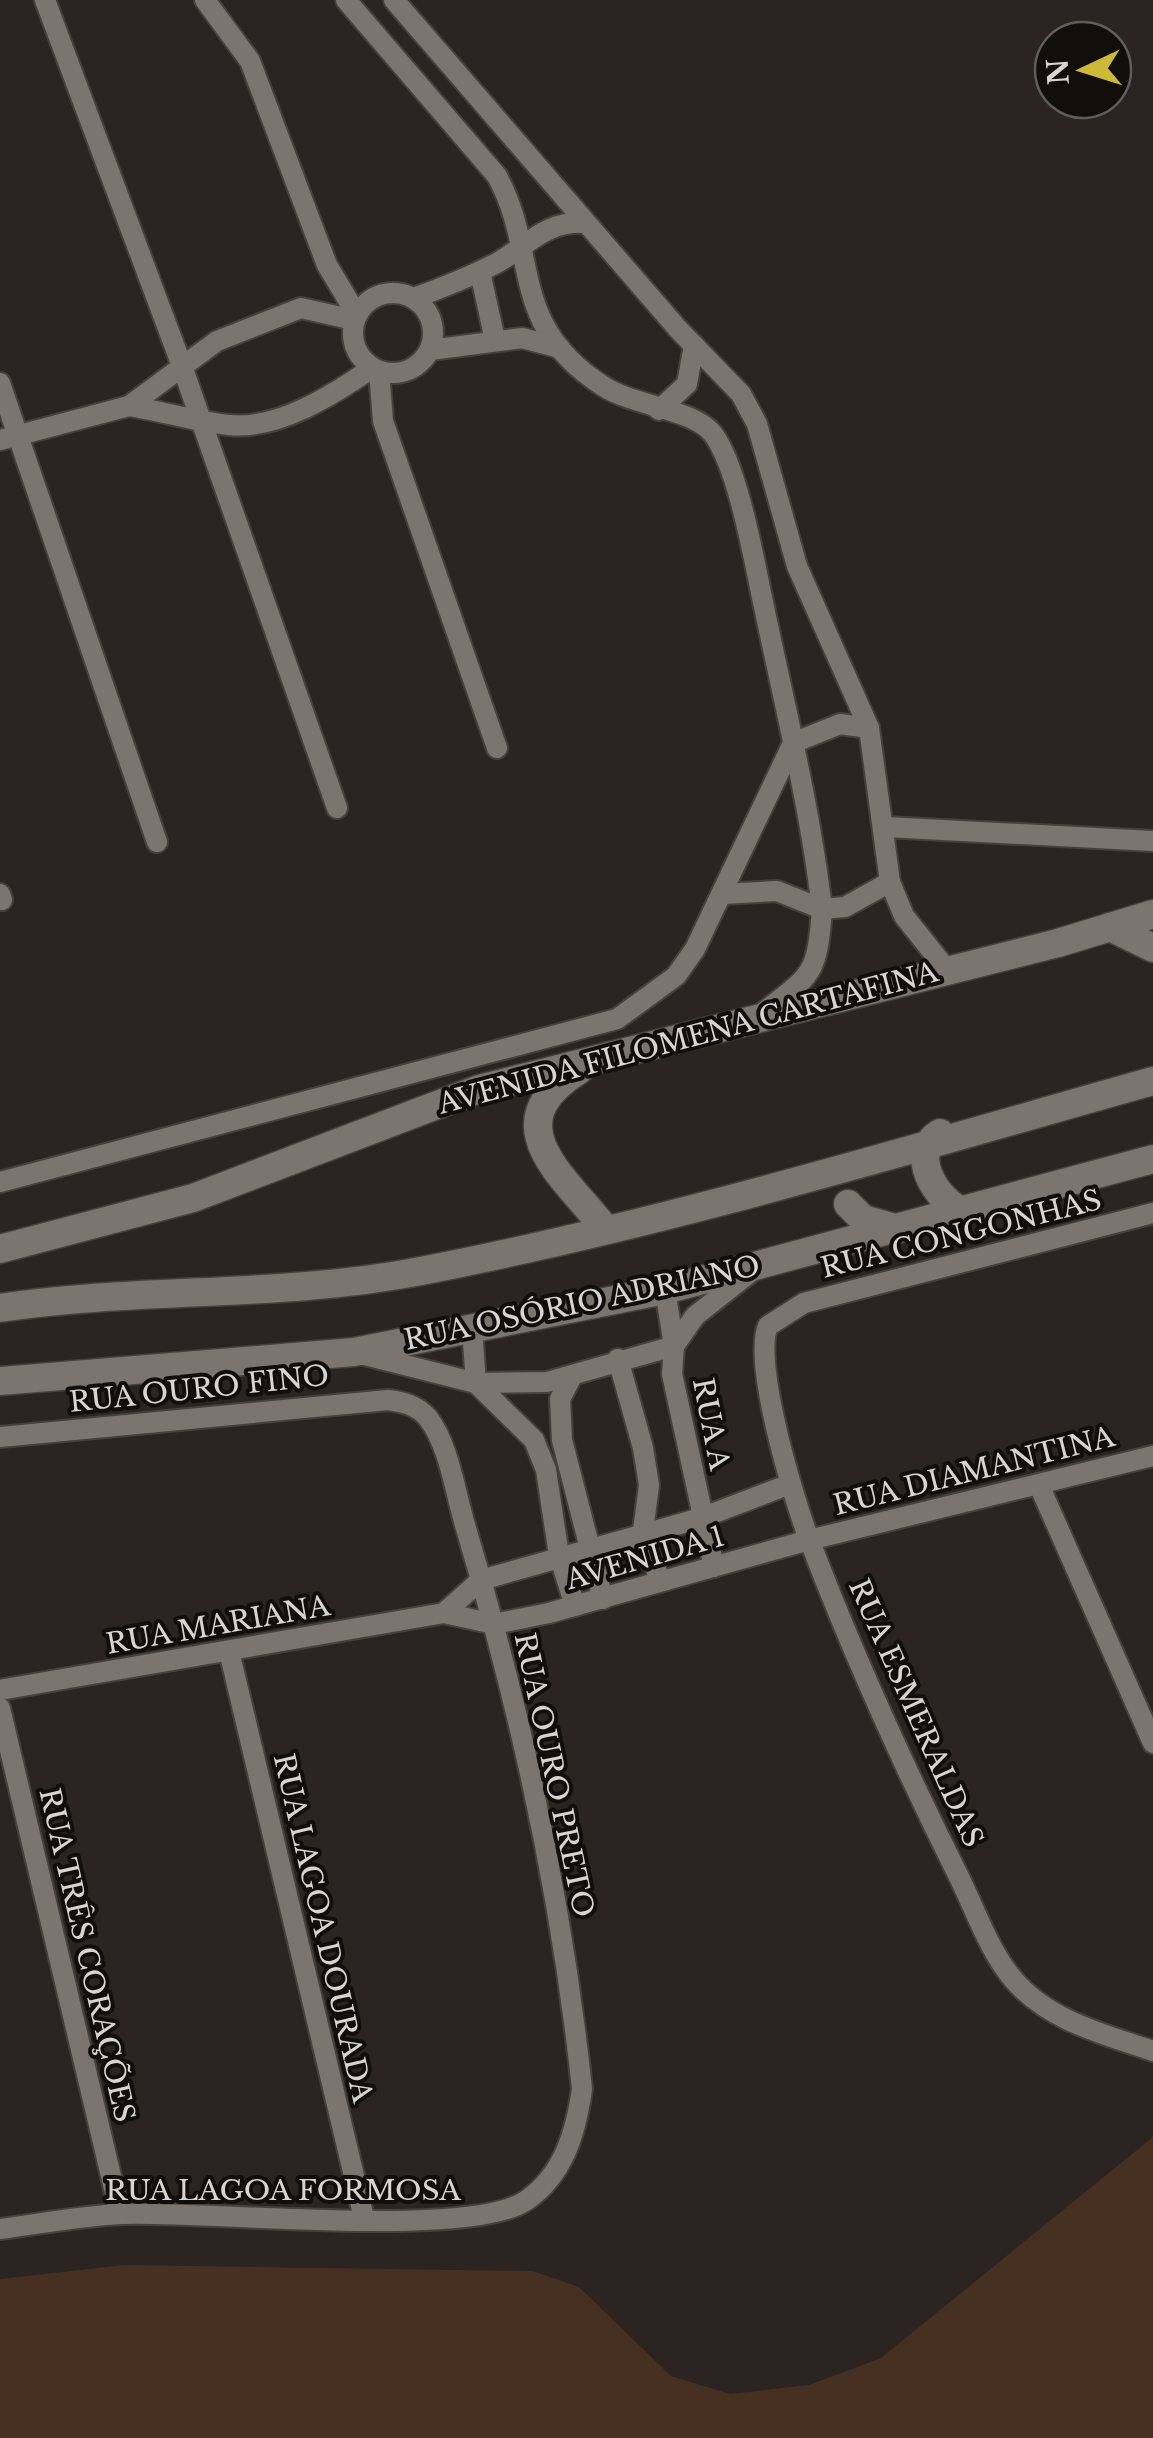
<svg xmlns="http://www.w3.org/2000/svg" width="1153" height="2438" viewBox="0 0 1153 2438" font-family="'Libre Baskerville',serif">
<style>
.green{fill:#463022}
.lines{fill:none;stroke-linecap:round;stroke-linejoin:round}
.street-casing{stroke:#47413d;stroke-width:24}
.secondary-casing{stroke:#47413d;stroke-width:31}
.street{stroke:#7c746e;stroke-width:20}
.secondary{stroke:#7c746e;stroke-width:28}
.labels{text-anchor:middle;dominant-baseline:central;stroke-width:8;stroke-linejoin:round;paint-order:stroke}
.street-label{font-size:28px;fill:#d9d4d1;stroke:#110e0c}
</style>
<rect width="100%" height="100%" fill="#2b2420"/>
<polygon class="green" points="1153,2137 1153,2438 0,2438 0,2279 124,2265 533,2271 579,2287 671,2376 730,2394 809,2385 881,2358"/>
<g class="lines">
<defs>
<g id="street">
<polyline points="45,0 182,366 337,808"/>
<polyline points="205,0 250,61 327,265 357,315"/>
<path d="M346,0l151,176c43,79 10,148 106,210 30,20 91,23 110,48 25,33 41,126 50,168 21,101 47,204 59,307 -5,68 -10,65 -62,106"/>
<polyline points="394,0 678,329 741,394 757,424 797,566 869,728 890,882 904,916 947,970"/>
<polyline points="480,272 495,340"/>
<circle cx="393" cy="333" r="40"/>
<path d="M414,298c28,-10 55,-21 81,-34 33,-18 50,-44 91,-41"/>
<polyline points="430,350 522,338 560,348"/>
<polyline points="379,371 383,421 497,748"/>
<polyline points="0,383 157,842"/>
<path d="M129,406c33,5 67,16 100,19 49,5 104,-30 143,-57"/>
<polyline points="659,410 687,384 694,345"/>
<polyline points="0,440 129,406 217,341 301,308 354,320"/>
<polyline points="886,827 1153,841"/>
<polyline points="0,894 2,900"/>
<polyline points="722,894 777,891 822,909 845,907 890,882"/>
<polyline points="0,1182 617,1019 676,976 695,949 793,743 840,724 869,728"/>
<path d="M1153,1213l-349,90 -36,23c-16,35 26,174 41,213 44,115 96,230 151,340 16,33 30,73 53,100 35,42 91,55 140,72"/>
<polyline points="665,1290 674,1346 672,1374 714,1567"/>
<polyline points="472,1329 476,1383 534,1440 546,1470 559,1555 575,1606"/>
<polyline points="361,1354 476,1383 547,1382 674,1346 695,1316 752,1271"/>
<polyline points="618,1359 643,1448 649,1485 643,1531 660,1581"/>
<polyline points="572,1376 560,1399 562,1440 603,1599"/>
<path d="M0,1437l388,-37c15,2 29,5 40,18 21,27 27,74 37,107 55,183 97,374 117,564 -6,43 -18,85 -55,111 -56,40 -324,10 -406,14 -41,2 -81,10 -121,15"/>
<polyline points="1039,1485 1153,1743"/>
<polyline points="444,1613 481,1580 701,1518 790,1484"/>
<polyline points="229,1651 364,2218"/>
<polyline points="0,1690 444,1613 494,1624 549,1613 809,1540 1153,1456"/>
<polyline points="0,1708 120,2214"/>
</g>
<g id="secondary">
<polyline points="1110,927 1153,948"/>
<path d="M579,1070c-89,55 -11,109 26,159"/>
<path d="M940,1133c-33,20 -4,68 24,79"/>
<polyline points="848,1204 863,1219 898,1229"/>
<polyline points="0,1249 193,1198 479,1089 1058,943 1153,914"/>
<path d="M0,1308c140,-21 282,-10 421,-37 247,-48 490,-122 732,-190"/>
<polyline points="0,1381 354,1352 665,1290 1153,1159"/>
</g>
</defs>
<use href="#street" class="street-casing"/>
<use href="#secondary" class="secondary-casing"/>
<use href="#street" class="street"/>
<use href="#secondary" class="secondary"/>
</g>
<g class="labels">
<g class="street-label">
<text transform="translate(688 1038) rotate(-15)">AVENIDA FILOMENA CARTAFINA</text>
<text transform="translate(961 1234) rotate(-14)">RUA CONGONHAS</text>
<text transform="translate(582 1303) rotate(-12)">RUA OSÓRIO ADRIANO</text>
<text transform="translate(199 1389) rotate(-6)">RUA OURO FINO</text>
<text transform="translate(711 1424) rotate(79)">RUA A</text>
<text transform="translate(974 1471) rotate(-14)">RUA DIAMANTINA</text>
<text transform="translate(645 1558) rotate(-16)">AVENIDA 1</text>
<text transform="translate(218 1625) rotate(-10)">RUA MARIANA</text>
<text transform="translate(916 1713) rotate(66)">RUA ESMERALDAS</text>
<text transform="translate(554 1775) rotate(78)">RUA OURO PRETO</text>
<text transform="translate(323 1928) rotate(77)">RUA LAGOA DOURADA</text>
<text transform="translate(87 1955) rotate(77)">RUA TRÊS CORAÇÕES</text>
<text x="283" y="2190">RUA LAGOA FORMOSA</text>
</g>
</g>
<g transform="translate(1083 70) rotate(266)"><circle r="48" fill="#110e0c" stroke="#615d5b" stroke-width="2.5"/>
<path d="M0-8L18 38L0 25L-18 38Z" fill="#cdb938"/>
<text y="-15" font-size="28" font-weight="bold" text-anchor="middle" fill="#d9d4d1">N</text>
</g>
</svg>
